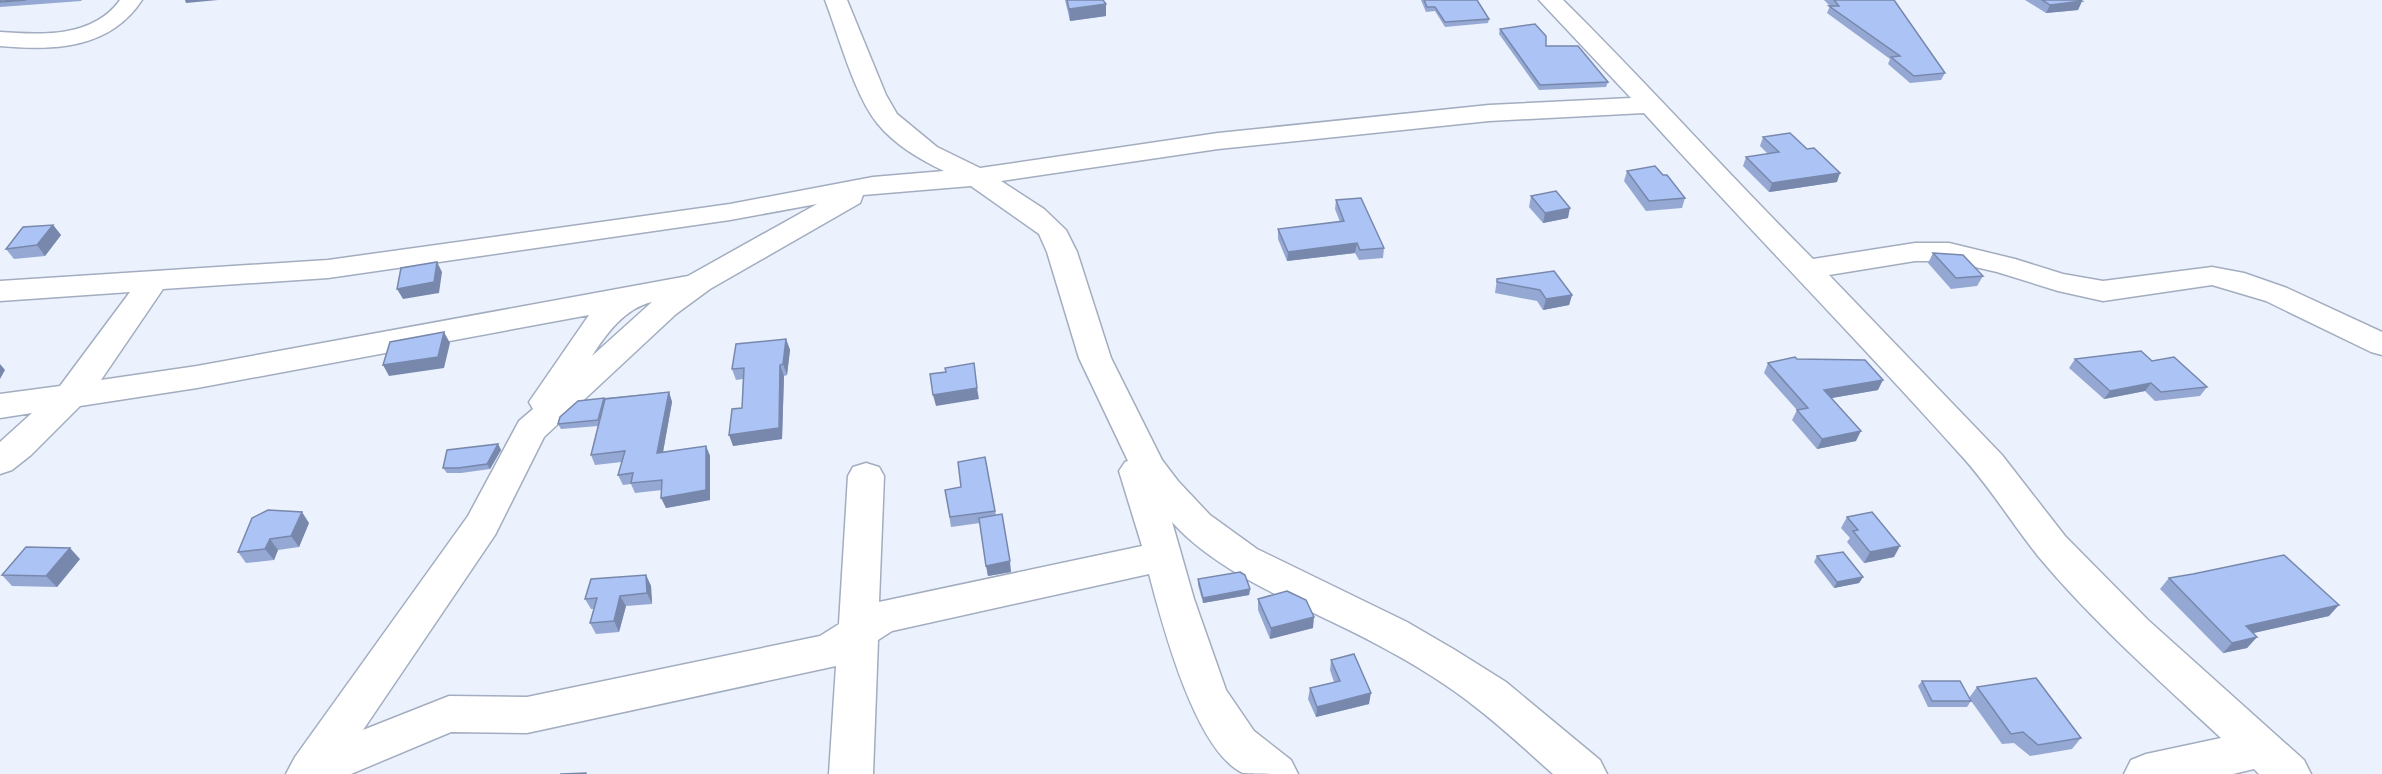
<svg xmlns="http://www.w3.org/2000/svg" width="2382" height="774" viewBox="0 0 2382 774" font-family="'DM Sans',sans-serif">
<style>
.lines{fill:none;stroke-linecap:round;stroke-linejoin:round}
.minor-casing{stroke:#a3adc0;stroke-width:3}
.minor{fill:#fff;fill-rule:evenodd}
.wall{fill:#94a8d3}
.shaded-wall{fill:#7888ac}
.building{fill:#acc3f5;stroke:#7888ac;stroke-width:1.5}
</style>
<rect width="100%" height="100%" fill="#ebf1fd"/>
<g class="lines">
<defs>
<g id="minor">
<path d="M120,0h22c-32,49 -88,51 -142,46v-14c41,3 93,6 120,-32z"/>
<path d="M825,0h22l39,95 11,19 40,33 43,21 238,-35 271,-28 142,-7 -92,-98h24c85,84 165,174 250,259l102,-16h34l66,16 48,15 40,7 109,-14 32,6 43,15 95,44v23l-11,-3 -105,-51 -54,-16 -109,16 -45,-10 -61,-19 -48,-11h-34l-86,14 173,180 63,81 83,84 156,140 7,14h-52l-5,-5 -21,5h-109l7,-14 15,-6 75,-16c-62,-58 -128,-116 -183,-182 -27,-34 -50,-72 -80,-104 -103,-115 -211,-225 -314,-339l-155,8 -271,28 -217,32 43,28 22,21 11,22 34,106 51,102 16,21 32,34 47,34 150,73 48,28 51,32 94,78 7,14h-54c-25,-22 -49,-45 -75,-65 -31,-25 -66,-46 -100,-64 -66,-36 -156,-67 -206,-123l22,77 32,91 28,41 37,29 7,14c-12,0 -45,0 -55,-1 -48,-22 -81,-150 -94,-199l-257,57 -14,9 -5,134h-44l7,-108 -309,67 -76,-1 -100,42h-65l9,-17 173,-241 51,-95 14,-12 -4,-7 60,-87 -392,73 -117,18 -49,49 -19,15 -12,4v-32l32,-29 -32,5v-24l60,-8 70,-94 -130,9v-20l328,-21 402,-56 143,-27 71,-6c-25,-12 -49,-26 -67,-48 -23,-29 -38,-87 -52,-123zM971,186l68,48 8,18 32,106 49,103 -3,1 -6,9 23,75 -263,56 5,-126 -5,-9 -13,-4 -13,4 -5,9 -9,148 -19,12 -293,61 -78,-1 -86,34 132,-195 49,-98 132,-123 34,-25 150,-86 3,-8zM817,204l-129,72 -491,90 -96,14 62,-91 165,-11 402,-58zM652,302l-60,54c14,-22 33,-48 60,-54z"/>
</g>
</defs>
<use href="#minor" class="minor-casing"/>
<use href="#minor" class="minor"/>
</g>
<g class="wall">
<polygon points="0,0 82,0 81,1 0,7"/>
<polygon points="1065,0 1103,0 1106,16 1070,21"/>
<polygon points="1421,0 1477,0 1489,19 1488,23 1445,27 1435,11 1426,12"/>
<polygon points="1824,0 1894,0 1945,73 1941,80 1910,83 1888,64 1890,59 1827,13 1830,6"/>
<polygon points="2025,0 2080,0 2082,1 2078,10 2046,13"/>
<polygon points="1500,29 1546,46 1608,82 1606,87 1539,90 1499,34"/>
<polygon points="1763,137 1807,149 1837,182 1769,192 1743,166 1746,157 1768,154 1760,146"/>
<polygon points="1627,171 1685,198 1682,208 1646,211 1624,181"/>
<polygon points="1531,196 1568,218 1543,223 1529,207"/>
<polygon points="1336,200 1384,248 1383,258 1359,260 1355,253 1287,261 1278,239 1278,229 1340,222 1335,209"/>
<polygon points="53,225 61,235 45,256 14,259 6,249"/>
<polygon points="1933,253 1983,276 1977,286 1951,289 1928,263"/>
<polygon points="1497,279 1572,295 1569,305 1543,310 1537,301 1495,293"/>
<polygon points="786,339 790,350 787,375 784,376 782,439 733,446 742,408 743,379 736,380 732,369"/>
<polygon points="1797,359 1878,390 1832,398 1856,441 1817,449 1792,420 1797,410 1764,373 1768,363"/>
<polygon points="2075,359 2152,361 2207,387 2200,396 2155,401 2145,391 2104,399 2069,368"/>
<polygon points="669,392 672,402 663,452 706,446 710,456 710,500 666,508 662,490 635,493 631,484 623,485 618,475 622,462 595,465 591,455 598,426 561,429 558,424 604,398"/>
<polygon points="498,444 501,450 490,469 461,473 447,473 443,468"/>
<polygon points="985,457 996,515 1011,572 988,576 980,523 951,527 945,490 961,487"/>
<polygon points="1847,517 1894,557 1864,563 1847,542 1850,538 1841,528"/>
<polygon points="309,523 299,547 278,550 274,560 246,563 238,552"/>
<polygon points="1817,556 1863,577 1859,583 1834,588 1814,562"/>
<polygon points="80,559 57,587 12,586 2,575"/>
<polygon points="2193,574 2329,616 2253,633 2257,637 2247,648 2223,653 2160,589 2169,578"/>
<polygon points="646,575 651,586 652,604 626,606 619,632 596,634 590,623 594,609 591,609 585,599"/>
<polygon points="1198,579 1250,589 1249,595 1203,603 1198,585"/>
<polygon points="1258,599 1313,628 1270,639 1258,610"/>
<polygon points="1331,660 1369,704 1316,717 1308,699 1310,688 1334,682 1330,670"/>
<polygon points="1922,681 1971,701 1967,707 1928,707 1918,686"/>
<polygon points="1977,687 2081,738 2072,749 2030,756 2014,743 2002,744 1969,698"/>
</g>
<g class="shaded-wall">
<polygon points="185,0 218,0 186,3"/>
<polygon points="2082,1 2078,10 2046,13 2050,5"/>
<polygon points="1106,4 1106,16 1070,21 1069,9"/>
<polygon points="1840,173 1837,182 1769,192 1772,183"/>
<polygon points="1570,208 1568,218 1543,223 1545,213"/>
<polygon points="53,225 61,235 45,256 37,245"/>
<polygon points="1357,243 1355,253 1287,261 1288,252"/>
<polygon points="437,262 442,272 439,293 403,299 397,289"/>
<polygon points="1572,295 1569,305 1543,310 1546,299"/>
<polygon points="444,332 450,343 444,368 389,376 383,365"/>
<polygon points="786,339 790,350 787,375 783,364"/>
<polygon points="0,364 5,370 0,379"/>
<polygon points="780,365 784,376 782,439 733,446 729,435"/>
<polygon points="1883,380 1878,390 1820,400 1824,390"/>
<polygon points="2151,383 2145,391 2104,399 2110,391"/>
<polygon points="977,388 979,399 936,406 933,395"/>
<polygon points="669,392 672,402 661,463 657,453"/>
<polygon points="1861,431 1856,441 1817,449 1822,439"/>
<polygon points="498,444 501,450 490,469 487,464"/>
<polygon points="706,446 710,456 710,500 666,508 661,498"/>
<polygon points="302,512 309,523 299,547 291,536"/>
<polygon points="270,539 278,550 274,560 265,549"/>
<polygon points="1900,546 1894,557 1864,563 1870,552"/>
<polygon points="70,548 80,559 57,587 46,576"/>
<polygon points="1010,561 1011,572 988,576 986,566"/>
<polygon points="646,575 651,586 652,604 647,593"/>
<polygon points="1863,577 1859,583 1834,588 1837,582"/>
<polygon points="1250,589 1249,595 1203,603 1203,598"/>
<polygon points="620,596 626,606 619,632 614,621"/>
<polygon points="2339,605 2329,616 2236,637 2246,626"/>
<polygon points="1314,617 1313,628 1270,639 1271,628"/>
<polygon points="2257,637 2247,648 2223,653 2232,643"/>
<polygon points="1371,693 1369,704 1316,717 1317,707"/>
</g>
<g class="building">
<polygon points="0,0 26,0 0,2"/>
<polygon points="1067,0 1103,0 1106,4 1069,9"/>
<polygon points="1424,0 1477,0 1489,19 1445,22 1435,7 1427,7"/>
<polygon points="1834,0 1894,0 1945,73 1914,76 1891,57 1900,56 1829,6 1839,6"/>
<polygon points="2042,0 2080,0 2082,1 2050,5"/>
<polygon points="1535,24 1546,36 1546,46 1578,46 1608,82 1540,85 1500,29"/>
<polygon points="1790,133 1807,149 1814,148 1840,173 1772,183 1746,157 1779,152 1763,137"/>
<polygon points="1655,166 1663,175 1667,175 1685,198 1649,201 1627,171"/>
<polygon points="1556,191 1570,208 1545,213 1531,196"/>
<polygon points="1361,198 1384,248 1360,250 1357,243 1288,252 1278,229 1344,221 1336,200"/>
<polygon points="53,225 37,245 6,249 23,227"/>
<polygon points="1933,253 1963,255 1983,276 1956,278"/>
<polygon points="437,262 434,282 397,289 401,268"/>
<polygon points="1554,271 1572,295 1546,299 1540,290 1497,282 1497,279"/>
<polygon points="444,332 438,357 383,365 390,342"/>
<polygon points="786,339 783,364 780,365 779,428 729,435 732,409 742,408 744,368 732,369 736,344"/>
<polygon points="2141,351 2152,361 2174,357 2207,387 2161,392 2151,383 2110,391 2075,359"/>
<polygon points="1795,357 1797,359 1865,360 1883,380 1824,390 1861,431 1822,439 1797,410 1808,408 1768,363"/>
<polygon points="974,363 977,388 933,395 930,374 946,372 945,368"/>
<polygon points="669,392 657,453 706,446 706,490 661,498 662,480 631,483 633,473 618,475 625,451 591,455 605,399"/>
<polygon points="604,398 598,420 558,424 560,417 578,401"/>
<polygon points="498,444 487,464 458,468 443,468 447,450"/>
<polygon points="985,457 995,511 950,517 945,490 961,487 958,462"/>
<polygon points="268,510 302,512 291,536 270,539 265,549 238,552 252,518"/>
<polygon points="1872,512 1900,546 1870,552 1853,531 1858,530 1847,517"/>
<polygon points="1002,514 1010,561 986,566 979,518"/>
<polygon points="26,547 70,548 46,576 2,575"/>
<polygon points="1843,552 1863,577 1837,582 1817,556"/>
<polygon points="2284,555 2339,605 2246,626 2257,637 2232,643 2169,578 2193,574"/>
<polygon points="1240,572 1245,575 1250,589 1203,598 1198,579"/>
<polygon points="646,575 647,593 620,596 614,621 590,623 597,598 585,599 591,579"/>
<polygon points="1287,591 1306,600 1314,617 1271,628 1258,599"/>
<polygon points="1354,654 1371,693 1317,707 1310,688 1340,681 1331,660"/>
<polygon points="2036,678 2081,738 2038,745 2023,732 2011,734 1977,687"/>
<polygon points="1922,681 1960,681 1971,701 1932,701"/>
<polygon points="586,773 586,774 560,774 561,774"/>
</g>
</svg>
